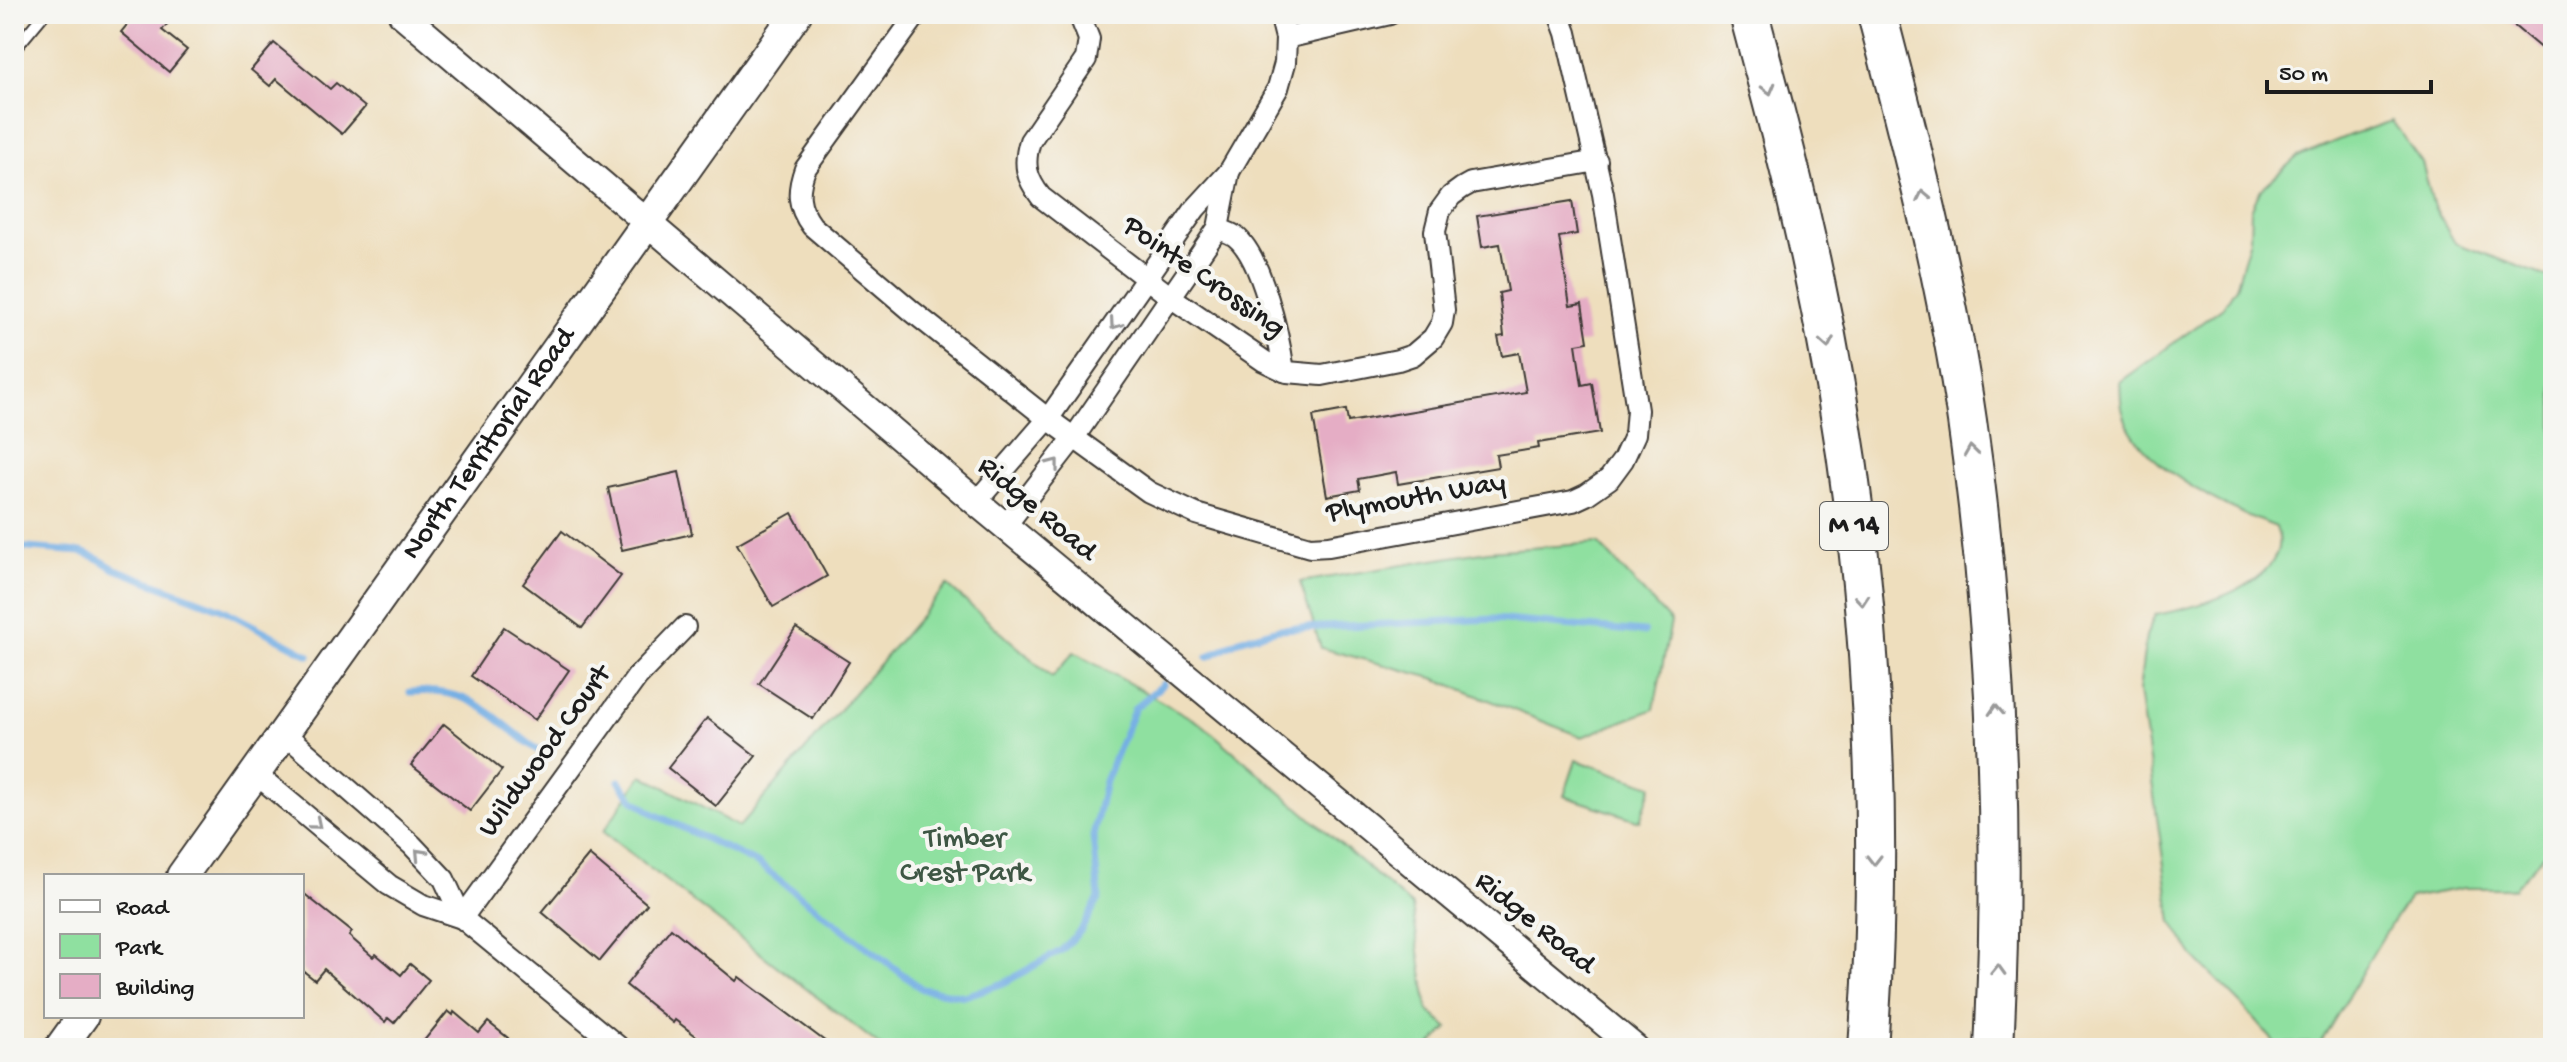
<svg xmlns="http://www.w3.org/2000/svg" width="2567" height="1062" viewBox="0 0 2567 1062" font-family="'Gochi Hand',sans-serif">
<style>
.green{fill:#8fe0a0;stroke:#567e5e;stroke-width:2}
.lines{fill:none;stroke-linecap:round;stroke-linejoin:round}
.stream{stroke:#73aee4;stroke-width:7}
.building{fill:#e5adc5}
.service-casing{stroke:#3c3934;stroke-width:14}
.minor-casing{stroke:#3c3934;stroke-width:24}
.tertiary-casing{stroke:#3c3934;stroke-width:30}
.secondary-casing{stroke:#3c3934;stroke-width:34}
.motorway-casing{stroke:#3c3934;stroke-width:42}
.service{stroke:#fff;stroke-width:10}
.minor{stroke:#fff;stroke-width:20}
.tertiary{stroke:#fff;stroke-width:26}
.secondary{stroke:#fff;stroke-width:30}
.motorway{stroke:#fff;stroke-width:38}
.oneway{stroke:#999}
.labels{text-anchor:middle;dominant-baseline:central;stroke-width:8;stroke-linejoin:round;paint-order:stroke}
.shield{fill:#f6f6f2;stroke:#5d5d5c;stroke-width:2}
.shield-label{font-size:28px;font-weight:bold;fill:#1c1c1c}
.street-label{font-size:30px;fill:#1c1c1c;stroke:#f6f6f2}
.park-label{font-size:30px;fill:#3e5744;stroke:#f6f6f2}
</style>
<rect width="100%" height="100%" fill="#f6f6f2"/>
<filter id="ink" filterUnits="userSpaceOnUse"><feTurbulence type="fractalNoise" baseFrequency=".0125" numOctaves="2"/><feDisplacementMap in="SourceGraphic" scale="16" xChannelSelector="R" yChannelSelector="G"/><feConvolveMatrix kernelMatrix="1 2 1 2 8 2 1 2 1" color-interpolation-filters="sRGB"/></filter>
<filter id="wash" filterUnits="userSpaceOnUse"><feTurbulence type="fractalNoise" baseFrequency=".006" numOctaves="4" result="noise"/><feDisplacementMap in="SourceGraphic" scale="32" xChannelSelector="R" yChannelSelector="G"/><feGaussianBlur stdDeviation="1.8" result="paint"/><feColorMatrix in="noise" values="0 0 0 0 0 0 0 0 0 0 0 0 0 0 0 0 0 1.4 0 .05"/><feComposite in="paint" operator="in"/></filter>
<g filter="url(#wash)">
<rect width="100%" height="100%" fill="#eedebd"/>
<g class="green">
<path d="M2392,121l30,42 12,44 21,36 98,36v556l-7,17 -32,36h-50l-55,10c-34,46 -58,97 -89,145l-44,1 -33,-38 -50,-50 -21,-34 -33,-231 7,-55 9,-21c39,-7 141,-32 121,-88 -47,-17 -140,-61 -153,-115 -3,-9 -2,-20 -3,-30l103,-75 13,-20 14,-48 1,-29 10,-21 36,-32 53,-22z"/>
<polygon points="1598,543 1671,622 1654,709 1582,737 1433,678 1321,648 1300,582 1488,551"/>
<polygon points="947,585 1052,677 1074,652 1203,725 1412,906 1428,1010 1448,1028 1428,1048 883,1048 603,832 642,775 739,827"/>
<polygon points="1576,760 1652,786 1640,821 1564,796"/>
</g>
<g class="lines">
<g class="stream">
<polyline points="14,547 81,552 95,557 115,569 222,609 309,655"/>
<polyline points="1208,657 1239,640 1278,629 1494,619 1644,632"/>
<path d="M410,692c65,-5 81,25 129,59"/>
<polyline points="619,781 633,799 654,814 757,863 922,989 965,996 1004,983 1062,950 1081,930 1099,898 1093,836 1105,781 1135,708 1163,684"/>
</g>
</g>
<g id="blocks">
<g class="building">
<polygon points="136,14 160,14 169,22 162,30 187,50 169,72 121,32"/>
<polygon points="2500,14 2553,14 2553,39 2543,50"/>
<polygon points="274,43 330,89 336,83 365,107 342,134 276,79 270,86 251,70"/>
<polygon points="1572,201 1577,234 1559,237 1570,306 1582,304 1588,342 1576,344 1582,385 1592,383 1600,433 1538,443 1539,448 1496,455 1498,467 1398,484 1396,472 1358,479 1360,490 1327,496 1313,416 1346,410 1348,422 1526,392 1519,353 1502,356 1498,337 1504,336 1499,293 1508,291 1500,244 1482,247 1477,216"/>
<polygon points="679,472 692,534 622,550 608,488"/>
<polygon points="792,513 827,576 773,607 737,544"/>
<polygon points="562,531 621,576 582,628 523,584"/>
<polygon points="504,627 569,670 535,720 471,676"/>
<polygon points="796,628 849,662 813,719 759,684"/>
<polygon points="707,718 756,756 716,806 668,768"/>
<polygon points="444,724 502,770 470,811 411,765"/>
<polygon points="589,855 647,904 600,961 542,912"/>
<polygon points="302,892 352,932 349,936 373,957 376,954 401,975 410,964 429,980 394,1023 388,1018 385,1022 324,969 315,980 302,970"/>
<polygon points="671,928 736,981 739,977 834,1048 712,1048 675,1020 673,1023 626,985"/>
<polygon points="448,1011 453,1015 454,1012 479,1033 488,1022 508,1038 500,1048 418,1048"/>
</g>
</g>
</g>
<g filter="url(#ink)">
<use href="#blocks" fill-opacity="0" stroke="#3c3934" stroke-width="2"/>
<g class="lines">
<defs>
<polyline id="service" points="14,50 44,14"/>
<g id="minor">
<path d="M917,14l-112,155c-8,22 -8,37 7,57l101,86 135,107 101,73 47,22 114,33 19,-1 244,-45 13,-6 23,-16 14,-19 12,-26 2,-24 -34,-216 -37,-161 -7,-19"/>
<path d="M1079,14l10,25 -3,20 -56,82c-7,23 -4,37 11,56l131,101 92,63 23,11 35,3 76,-15 15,-5 20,-17 9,-15 2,-13 -9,-79 5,-20 11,-15 11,-8 9,-5 126,-22"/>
<polyline points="1286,38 1390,14"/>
<path d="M1218,228c5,3 12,5 17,8 27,21 44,101 49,135"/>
<polyline points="976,502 1048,419 1195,209 1229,172 1278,88 1285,63 1286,38 1280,14"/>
<polyline points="1006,525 1073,439 1218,228 1229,172"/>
<polyline points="284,733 412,845 444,879 462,918"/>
<polyline points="256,774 389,885 423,905 462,918 620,1048"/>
<polyline points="462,918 637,677 685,627"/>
</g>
<polyline id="tertiary" points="402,14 976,502 1635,1048"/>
<g id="secondary">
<path id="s1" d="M182,876l614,-862"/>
<polyline points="60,1048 83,1016"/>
</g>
<g id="motorway">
<path d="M1749,14c23,86 46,171 64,258 55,253 74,518 55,776"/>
<path d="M1877,14c35,134 70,269 90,407 30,208 38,417 27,627"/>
</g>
</defs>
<use href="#service" class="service-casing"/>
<use href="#minor" class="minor-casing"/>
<use href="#tertiary" class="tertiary-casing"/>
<use href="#secondary" class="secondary-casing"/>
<use href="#motorway" class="motorway-casing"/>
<use href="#service" class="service"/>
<use href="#minor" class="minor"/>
<use href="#tertiary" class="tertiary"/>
<use href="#secondary" class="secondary"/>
<use href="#motorway" class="motorway"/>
</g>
<defs><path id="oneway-chevron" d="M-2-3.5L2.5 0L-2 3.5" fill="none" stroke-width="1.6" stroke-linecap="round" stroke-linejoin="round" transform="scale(2)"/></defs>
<g class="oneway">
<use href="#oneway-chevron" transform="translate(1769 89) rotate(75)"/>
<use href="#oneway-chevron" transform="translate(1923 196) rotate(-102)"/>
<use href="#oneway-chevron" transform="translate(1115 324) rotate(125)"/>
<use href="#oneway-chevron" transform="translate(1827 343) rotate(80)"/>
<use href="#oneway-chevron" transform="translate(1971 451) rotate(-98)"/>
<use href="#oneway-chevron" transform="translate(1054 464) rotate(-52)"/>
<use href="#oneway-chevron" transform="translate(1862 600) rotate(85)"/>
<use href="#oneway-chevron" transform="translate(1996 710) rotate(-93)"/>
<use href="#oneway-chevron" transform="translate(316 824) rotate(40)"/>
<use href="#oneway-chevron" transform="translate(420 854) rotate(-133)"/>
<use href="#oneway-chevron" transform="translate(1874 860) rotate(90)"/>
<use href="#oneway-chevron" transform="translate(1998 970) rotate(-88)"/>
</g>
</g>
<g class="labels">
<rect class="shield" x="1820" y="502" width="68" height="48" rx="6"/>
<g class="shield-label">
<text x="1854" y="526">M 14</text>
</g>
<g class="street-label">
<text transform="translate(1203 278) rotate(35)">Pointe Crossing</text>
<text stroke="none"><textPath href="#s1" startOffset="530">North Territorial Road</textPath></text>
<text transform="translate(1416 499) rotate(-10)">Plymouth Way</text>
<text transform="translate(1036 510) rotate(40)">Ridge Road</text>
<text transform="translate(546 752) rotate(-54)">Wildwood Court</text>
<text transform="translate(1534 924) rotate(39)">Ridge Road</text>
</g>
<g class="park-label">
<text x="965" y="840">Timber<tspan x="965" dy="34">Crest Park</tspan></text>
</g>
</g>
<rect width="2567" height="1062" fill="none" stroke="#f6f6f2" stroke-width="48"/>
<rect x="44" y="874" width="260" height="144" fill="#f6f6f2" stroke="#9f9f9c" stroke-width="2"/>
<rect x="60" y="900" width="40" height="12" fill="#ffffff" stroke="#9f9f9c" stroke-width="2"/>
<text x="116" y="914" font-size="24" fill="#1c1c1c">Road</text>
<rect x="60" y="934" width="40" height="24" fill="#8fe0a0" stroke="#9f9f9c" stroke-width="2"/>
<text x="116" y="954" font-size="24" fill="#1c1c1c">Park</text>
<rect x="60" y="974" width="40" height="24" fill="#e5adc5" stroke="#9f9f9c" stroke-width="2"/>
<text x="116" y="994" font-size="24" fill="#1c1c1c">Building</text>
<path d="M2267 80v12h164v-12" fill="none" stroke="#1c1c1c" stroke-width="4"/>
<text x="2279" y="80" font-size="24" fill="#1c1c1c" stroke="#f6f6f2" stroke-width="6" paint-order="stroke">50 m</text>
</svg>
